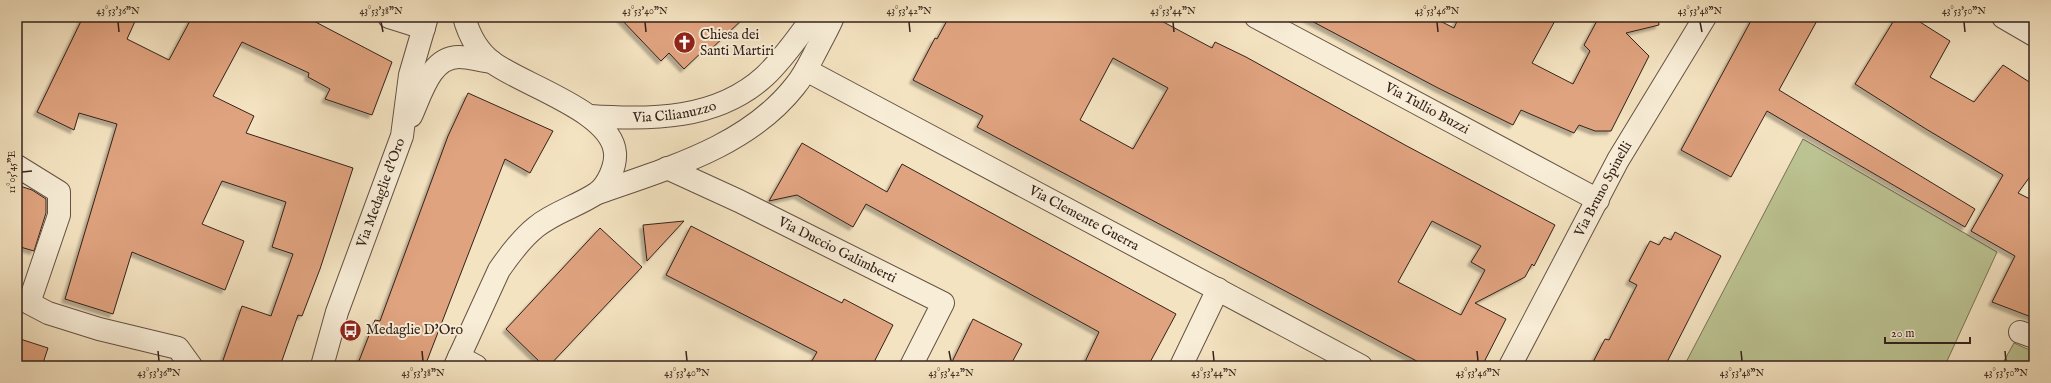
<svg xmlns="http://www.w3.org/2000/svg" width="2051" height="383" viewBox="0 0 2051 383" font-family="'IM FELL English',serif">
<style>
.green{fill:#bcc392;stroke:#787256}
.building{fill:#e0a37f;stroke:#34221b;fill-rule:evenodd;filter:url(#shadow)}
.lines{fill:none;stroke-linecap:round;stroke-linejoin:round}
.minor-casing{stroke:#645244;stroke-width:24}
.tertiary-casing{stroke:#645244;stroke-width:24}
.minor{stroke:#f8edd7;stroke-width:22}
.tertiary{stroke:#f8edd7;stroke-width:22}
.ticks{fill:none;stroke:#34221b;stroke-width:1.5}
.labels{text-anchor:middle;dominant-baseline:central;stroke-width:4;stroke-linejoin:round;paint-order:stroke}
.poi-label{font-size:14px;fill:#34221b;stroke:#f8edd7;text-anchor:start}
.street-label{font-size:14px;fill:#34221b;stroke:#f8edd7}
.neatline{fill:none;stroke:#34221b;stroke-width:1.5}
.ticks-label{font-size:10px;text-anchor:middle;fill:#34221b}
</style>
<defs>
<filter id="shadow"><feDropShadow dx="-3.5" dy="3.5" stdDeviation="1" flood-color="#0004"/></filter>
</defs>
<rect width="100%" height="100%" fill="#f4e3c1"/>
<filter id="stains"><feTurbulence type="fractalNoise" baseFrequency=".005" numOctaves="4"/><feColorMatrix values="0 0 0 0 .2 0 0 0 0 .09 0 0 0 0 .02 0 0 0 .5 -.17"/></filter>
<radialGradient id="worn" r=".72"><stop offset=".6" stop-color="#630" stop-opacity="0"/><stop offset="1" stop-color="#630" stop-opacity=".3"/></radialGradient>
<g class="green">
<polygon points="1803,139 1997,252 1947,361 1958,366 1684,366"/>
<polygon points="2014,343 2034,352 2034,366 2001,366"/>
</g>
<g class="building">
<polygon points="83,17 137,17 127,39 169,60 192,17 306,17 392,62 372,115 325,99 330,89 308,77 309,73 242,42 213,96 254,116 246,133 353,168 320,269 302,316 298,315 280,366 221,366 242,306 271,316 293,254 272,247 286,202 222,181 202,224 244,241 225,290 132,252 113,314 65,299 117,124 79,113 74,130 37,112"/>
<polygon points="619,17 745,17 709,51 706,48 684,69 669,53 661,61"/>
<path d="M949,17h205l58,31 3,-6 31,15 159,88 150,80 -21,41 -2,-2 -7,13 -50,26 31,16 -24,47h-56l-449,-239 6,-11 -70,-36 22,-42 2,1zM1113,58l55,30 -35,61 -53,-29zM1432,221l49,25 -10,16 14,8 -24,45 -63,-33z"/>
<polygon points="1304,17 1432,17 1454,28 1459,17 1557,17 1532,63 1573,84 1590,51 1584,45 1599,17 1658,17 1659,25 1626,33 1649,56 1611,131 1595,131 1579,125 1574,133 1521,110 1513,125 1438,88"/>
<polygon points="1753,17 1819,17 1779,90 1975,209 1965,227 1767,111 1731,177 1681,150"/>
<polygon points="1896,17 1912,17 1950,41 1930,77 1974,102 2003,65 2034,85 2034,171 2018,193 2034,201 2034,318 1992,302 2015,256 1971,231 2003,175 1926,129 1855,84"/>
<polygon points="468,93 553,131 530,173 505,159 425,366 357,366 375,320 380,321 448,136"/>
<polygon points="802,143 887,192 902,164 1176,314 1148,366 1083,366 1099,332 866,204 853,227 797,195 769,201"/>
<polygon points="17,185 32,190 46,199 46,213 34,251 17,246"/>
<polygon points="684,221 647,261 643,225"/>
<polygon points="691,226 842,303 844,299 893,325 872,366 809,366 817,352 666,275"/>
<polygon points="600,228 642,267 549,366 544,366 506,329"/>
<polygon points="1675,232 1721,256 1665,366 1591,366 1605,339 1609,340 1637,285 1629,281 1650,241 1659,245 1664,237 1671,240"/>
<polygon points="973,319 1022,344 1010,366 950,366"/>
<polygon points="17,338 48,348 42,366 17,366"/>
</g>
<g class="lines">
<defs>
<g id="minor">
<polyline points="389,17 424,28"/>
<path id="s1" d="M1256,17l342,183"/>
<polyline points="2003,17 2034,35"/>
<path id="s2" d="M806,70l555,296"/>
<path id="s3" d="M590,116c61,4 127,4 175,-40 19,-18 33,-39 48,-59"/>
<polyline points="17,166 59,192 59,215 29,303 48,313 99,329 178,348 191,366"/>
<path id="s4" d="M667,168l72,33 204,102 -32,63"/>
<path d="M598,193c70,-25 149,-46 197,-107 10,-12 16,-26 23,-39 5,-10 11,-20 15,-30"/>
<polyline points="2020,332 2034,337"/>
<polyline points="459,357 476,366"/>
<polyline points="1181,366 1218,289"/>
<path id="s5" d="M1510,366l108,-206 87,-143"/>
</g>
<g id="tertiary">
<path d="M411,116c10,-21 19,-59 48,-59 10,0 22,4 33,5"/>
<path id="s6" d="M322,366l15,-54 65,-176 8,-61 17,-58"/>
<path d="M455,366l44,-96c11,-16 22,-31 37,-43 18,-15 42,-21 61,-34 11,-8 19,-27 18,-40 -3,-42 -93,-68 -123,-91 -15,-11 -23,-27 -28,-45"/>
</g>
</defs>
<use href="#minor" class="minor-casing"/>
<use href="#tertiary" class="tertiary-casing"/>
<use href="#minor" class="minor"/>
<use href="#tertiary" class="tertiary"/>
</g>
<path class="ticks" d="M118,22l1,10M381,22l2,10M645,22l1,10M909,22l1,10M1173,22l1,10M1437,22l1,10M1700,22l2,10M1964,22l1,10M22,172l10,-1M158,351l1,10M422,351l1,10M686,351l1,10M949,351l2,10M1213,351l1,10M1477,351l1,10M1741,351l1,10M2005,351l1,10"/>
<defs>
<symbol id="church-disc" viewBox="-11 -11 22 22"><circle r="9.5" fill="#8f2418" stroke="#f8edd7"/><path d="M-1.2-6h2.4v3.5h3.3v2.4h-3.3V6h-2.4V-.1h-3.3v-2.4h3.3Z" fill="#fff"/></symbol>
<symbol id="bus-disc" viewBox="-11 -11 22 22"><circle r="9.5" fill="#8f2418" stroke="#f8edd7"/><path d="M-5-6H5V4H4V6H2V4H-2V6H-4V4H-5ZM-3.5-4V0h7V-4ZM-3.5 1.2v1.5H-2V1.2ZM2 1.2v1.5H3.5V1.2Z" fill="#fff"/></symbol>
</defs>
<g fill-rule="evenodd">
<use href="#church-disc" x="672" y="30" width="25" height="25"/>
<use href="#bus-disc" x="338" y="318" width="25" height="25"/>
</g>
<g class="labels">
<g class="poi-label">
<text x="700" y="35">Chiesa dei<tspan x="700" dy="16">Santi Martiri</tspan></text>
<text x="366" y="330">Medaglie D'Oro</text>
</g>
<g class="street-label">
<text stroke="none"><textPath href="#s1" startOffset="194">Via Tullio Buzzi</textPath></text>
<text stroke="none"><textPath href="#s3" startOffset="85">Via Cilianuzzo</textPath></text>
<text stroke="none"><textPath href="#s5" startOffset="200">Via Bruno Spinelli</textPath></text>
<text stroke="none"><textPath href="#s6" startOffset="183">Via Medaglie d'Oro</textPath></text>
<text stroke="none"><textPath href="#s2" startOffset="315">Via Clemente Guerra</textPath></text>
<text stroke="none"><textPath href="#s4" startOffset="189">Via Duccio Galimberti</textPath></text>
</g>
</g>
<rect width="2051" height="383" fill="none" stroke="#f4e3c1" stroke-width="44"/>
<path d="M1885 337v6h85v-6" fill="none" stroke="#34221b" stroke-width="2"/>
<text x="1891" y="337" font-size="12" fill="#34221b" stroke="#f8edd7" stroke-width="3" paint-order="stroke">20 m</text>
<rect x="22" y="22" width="2007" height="339" class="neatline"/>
<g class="ticks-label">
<text x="118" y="14">43°53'36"N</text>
<text x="381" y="14">43°53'38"N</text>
<text x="645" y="14">43°53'40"N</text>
<text x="909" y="14">43°53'42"N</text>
<text x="1173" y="14">43°53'44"N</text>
<text x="1437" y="14">43°53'46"N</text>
<text x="1700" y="14">43°53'48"N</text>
<text x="1964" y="14">43°53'50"N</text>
<text transform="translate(11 172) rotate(-90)" y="4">11°05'45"E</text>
<text x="159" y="376">43°53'36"N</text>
<text x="423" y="376">43°53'38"N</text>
<text x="687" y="376">43°53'40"N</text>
<text x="951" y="376">43°53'42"N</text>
<text x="1214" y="376">43°53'44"N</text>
<text x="1478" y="376">43°53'46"N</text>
<text x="1742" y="376">43°53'48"N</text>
<text x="2006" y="376">43°53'50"N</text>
</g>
<rect width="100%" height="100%" filter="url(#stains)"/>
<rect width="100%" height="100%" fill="url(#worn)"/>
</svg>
